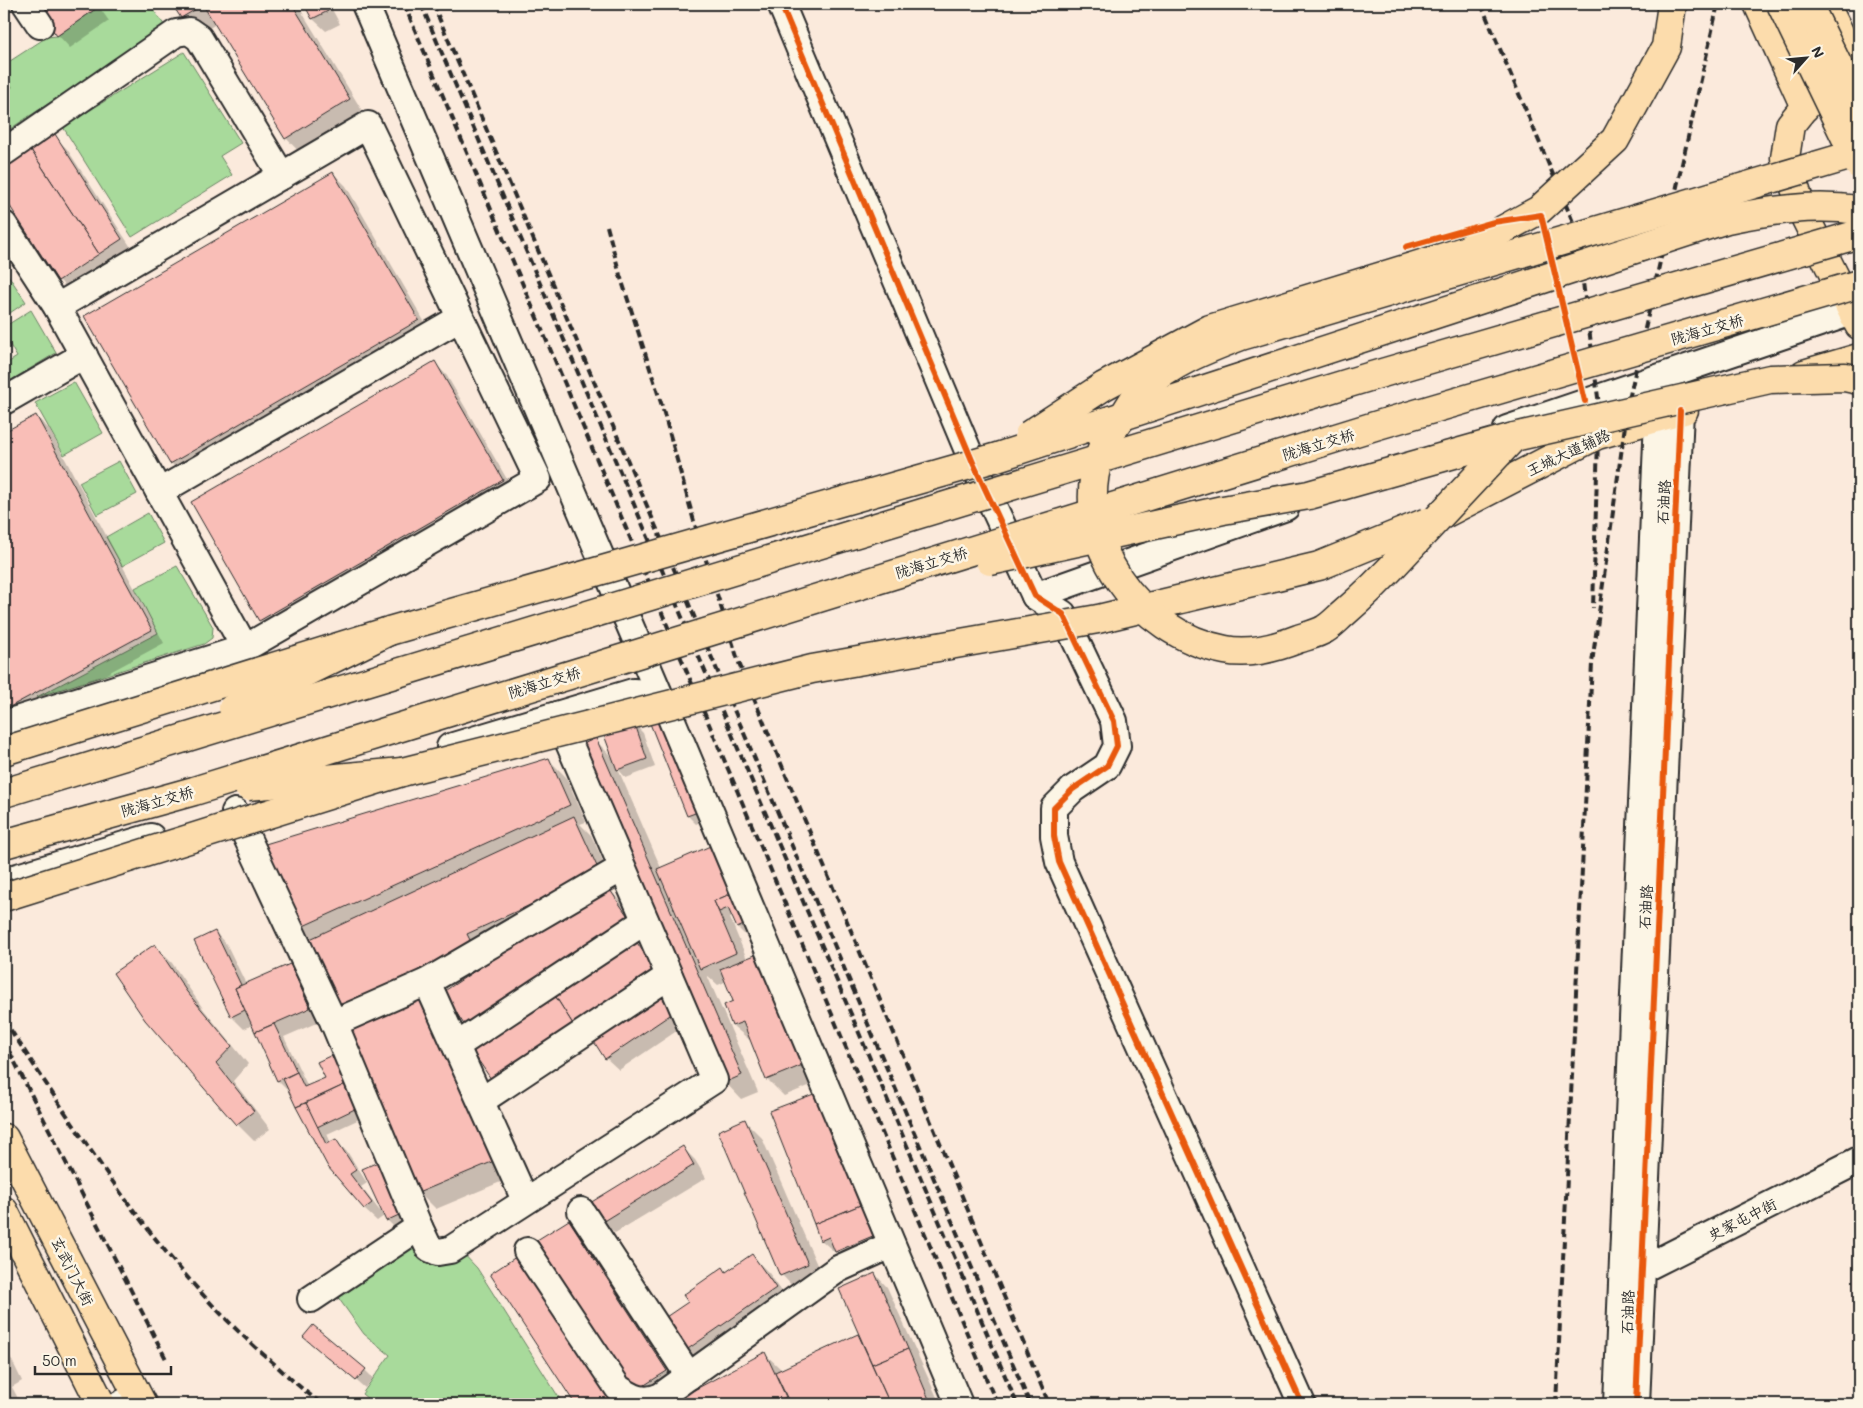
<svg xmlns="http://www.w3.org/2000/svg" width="1863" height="1408" viewBox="0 0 1863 1408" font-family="Mali,'LXGW WenKai TC',sans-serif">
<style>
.green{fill:#a8da9b;stroke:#6a8263}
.shadow{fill:#0003;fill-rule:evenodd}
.building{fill:#f9beb7;stroke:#2b2b2b}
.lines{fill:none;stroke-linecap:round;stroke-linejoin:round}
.minor-casing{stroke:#2b2b2b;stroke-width:30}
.major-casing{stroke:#2b2b2b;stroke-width:31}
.minor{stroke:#fcf5e5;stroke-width:26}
.major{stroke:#fcdcac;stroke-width:28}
.rail{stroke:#2b2b2b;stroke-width:4;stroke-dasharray:8 4;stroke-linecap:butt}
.major-bridge-casing{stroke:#2b2b2b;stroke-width:31;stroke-linecap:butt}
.highway-bridge-casing{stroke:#2b2b2b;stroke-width:31;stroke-linecap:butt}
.major-bridge{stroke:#fcdcac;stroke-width:28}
.highway-bridge{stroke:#fcdcac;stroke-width:28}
.cycleway-casing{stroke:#fcf5e5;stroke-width:9}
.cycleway{stroke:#e8590c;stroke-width:6}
.labels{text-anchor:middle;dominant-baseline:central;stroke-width:5;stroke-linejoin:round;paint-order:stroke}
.street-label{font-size:15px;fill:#2b2b2b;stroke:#fcf5e5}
</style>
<rect width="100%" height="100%" fill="#fbeadc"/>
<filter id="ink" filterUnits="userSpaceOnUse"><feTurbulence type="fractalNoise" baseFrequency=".02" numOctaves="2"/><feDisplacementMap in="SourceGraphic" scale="10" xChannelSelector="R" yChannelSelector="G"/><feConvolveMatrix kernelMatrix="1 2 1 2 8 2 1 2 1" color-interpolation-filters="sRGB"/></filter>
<g filter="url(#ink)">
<g class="green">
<polygon points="94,4 149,4 165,26 4,133 4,65 47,37 57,36 97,8"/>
<polygon points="184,52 241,143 220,156 232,175 132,237 63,127"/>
<polygon points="4,269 26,302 4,317"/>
<polygon points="31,310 56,353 8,382 4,373 4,365 17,357 4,335 4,327"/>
<polygon points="74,382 103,433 64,455 35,403"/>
<polygon points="119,461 137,494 97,515 79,482"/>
<polygon points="148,513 164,543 122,566 106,537"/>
<polygon points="177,566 213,627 212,638 204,644 37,697 158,633 135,588"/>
<polygon points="428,1228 439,1248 457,1247 477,1268 563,1404 374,1404 362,1394 390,1355 364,1334 332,1289"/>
</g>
<g class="shadow">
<polygon points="35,4 97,4 109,21 70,48 58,35"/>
<polygon points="174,4 297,4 366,117 302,155 286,138 216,24 199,34 182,18"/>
<polygon points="305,4 329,4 340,24 326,31 313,19"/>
<polygon points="4,72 13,87 4,93"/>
<polygon points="54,136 67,149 134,252 76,297 59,280 4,195 4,160 27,145 32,151"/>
<polygon points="333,173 346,186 431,333 184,476 171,463"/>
<polygon points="4,339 9,346 4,349"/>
<polygon points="435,363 447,376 515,493 273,633 260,620"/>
<polygon points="36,416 49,429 164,643 4,729 4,434"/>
<polygon points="646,712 705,820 696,824 688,816"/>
<polygon points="635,725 643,733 655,767 626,778 618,769 661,868 714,846 756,932 746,936 738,928 733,917 730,918 747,959 821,1081 784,1096 767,1079 752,1042 733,1026 726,1006 735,1002 727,981 718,985 707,975 758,1092 741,1099 725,1082 595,740 614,759"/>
<path d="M549,760l17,17 20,45 -6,2 11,11 25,55 -4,2 11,11 22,33 -9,6 13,13 11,41 11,10 13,20 -65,44 -13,-12 -13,-20 -111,3 -28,-57 -29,14 85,180 -74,31 -17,-17 -63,-170 -44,-83 -12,-12zM554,920l-65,43 -6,-12z"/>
<polygon points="215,932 227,945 246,984 290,965 302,978 321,1021 284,1037 308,1087 327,1078 332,1057 340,1065 364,1117 327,1134 331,1143 335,1140 348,1153 367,1183 361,1187 384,1216 377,1221 364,1209 297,1107 289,1088 286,1089 278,1081 253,1025 244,1029 232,1017 196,942"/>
<polygon points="155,946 172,963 204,1010 248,1064 233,1081 270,1129 254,1141 237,1124"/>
<polygon points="818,1093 887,1248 848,1264 821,1240"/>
<polygon points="745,1121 762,1138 824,1281 798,1292 782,1275"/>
<polygon points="683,1148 695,1160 706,1178 615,1233 603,1221"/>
<polygon points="378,1163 409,1222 395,1228 387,1220"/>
<polygon points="569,1221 586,1238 683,1388 650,1404"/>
<polygon points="752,1256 769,1273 792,1306 703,1367 686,1350 690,1302 723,1269 727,1273"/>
<polygon points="875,1274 887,1287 940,1404 689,1404 685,1396 765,1354 782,1370 858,1335 862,1340"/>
<polygon points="305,1337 365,1370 373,1378 365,1388"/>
<polygon points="4,1344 22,1381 12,1387 21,1404 4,1404"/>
</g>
<g class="building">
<polygon points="34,4 94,4 97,8 57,36"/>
<polygon points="172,4 292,4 350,99 285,139 203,5 181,18"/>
<polygon points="304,4 324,4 328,11 312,19"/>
<polygon points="55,134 122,239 99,254 31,150"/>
<polygon points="27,144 99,254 58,281 4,197 4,159"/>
<polygon points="333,172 419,320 170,464 84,316"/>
<polygon points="435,361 503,480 259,621 191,502"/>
<polygon points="36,415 152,630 4,710 4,432"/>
<polygon points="656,707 698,812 687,816 645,711"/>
<polygon points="635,724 647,759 617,770 604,735"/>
<polygon points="596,738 742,1075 724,1083 577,747"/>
<polygon points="549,758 570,805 299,928 262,845"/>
<polygon points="574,816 600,873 467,934 475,950 343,1011 310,939"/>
<polygon points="715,844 735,892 714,901 736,953 700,969 657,869"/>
<polygon points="606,884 629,918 465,1026 443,992"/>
<polygon points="735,892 748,923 737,928 728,908 719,912 714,901"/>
<polygon points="215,931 241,985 235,988 245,1010 231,1017 194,941"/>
<polygon points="636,941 659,976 576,1029 554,994"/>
<polygon points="155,944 187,992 232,1046 216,1063 254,1111 236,1125 145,1020 113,973"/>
<polygon points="760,953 805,1064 766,1080 743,1022 732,1026 724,1005 733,1001 720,969"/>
<polygon points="290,964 310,1008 255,1032 235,988"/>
<polygon points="658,992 673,1013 605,1059 591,1037"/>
<polygon points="422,993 494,1161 418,1193 346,1025"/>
<polygon points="554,994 576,1029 493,1082 470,1048"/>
<polygon points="274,1024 297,1072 277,1081 255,1032"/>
<polygon points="332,1055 346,1084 296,1107 283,1079 297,1072 304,1087 325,1078 317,1062"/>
<polygon points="346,1084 357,1108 317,1127 306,1103"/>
<polygon points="819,1092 863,1204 814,1224 769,1111"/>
<polygon points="306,1103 326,1144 336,1139 356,1170 350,1174 372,1203 364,1209 328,1167 296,1107"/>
<polygon points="745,1119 808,1264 780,1276 718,1131"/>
<polygon points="683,1146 694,1165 602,1222 590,1203"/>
<polygon points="378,1162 401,1214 386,1221 362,1169"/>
<polygon points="863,1204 875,1235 835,1252 829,1237 820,1241 814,1224"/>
<polygon points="569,1220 667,1371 635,1391 537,1240"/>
<polygon points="525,1251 623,1400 617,1404 575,1404 490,1274"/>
<polygon points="752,1254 776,1288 685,1351 663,1319 688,1302 683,1295 723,1267 726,1272"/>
<polygon points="875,1273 908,1349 872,1364 839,1289"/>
<polygon points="313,1325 366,1369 356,1381 303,1337"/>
<polygon points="858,1334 890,1404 790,1404 775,1372"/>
<polygon points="908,1349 931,1404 890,1404 872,1364"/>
<polygon points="765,1352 786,1397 773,1404 688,1404 683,1396"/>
<polygon points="4,1385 12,1401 5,1404 4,1404"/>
</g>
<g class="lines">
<defs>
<g id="minor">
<polyline points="26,4 40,25"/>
<polyline points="365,4 660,696"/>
<polyline points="781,4 974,465 1035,596 1063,614 1114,721 1117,746 1107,766 1073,789 1054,808 1054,836 1059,862 1302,1404"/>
<polyline points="4,152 176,33 189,31 199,38 282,176"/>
<polyline points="4,225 57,307 245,648"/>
<polyline points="4,401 84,355"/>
<polyline points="1507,429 1852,312"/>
<polyline points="159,492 460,318"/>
<polyline points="1035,596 1286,507"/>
<polyline points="4,724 245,648 538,479 368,125 57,307"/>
<path d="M450,747l183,-55c17,1 24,0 33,14l293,698"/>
<polyline points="235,812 334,1023 419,1227 429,1248 438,1252 450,1250 714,1080 557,715"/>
<polyline points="4,881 151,837"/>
<polyline points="427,982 525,1200"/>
<polyline points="334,1023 427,982 622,868"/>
<polyline points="456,1046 645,921"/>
<polyline points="481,1101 669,976"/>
<polyline points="581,1211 689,1376"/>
<path d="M527,1251l91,137c15,10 26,16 43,8l177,-127 53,-24"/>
<polyline points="1626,1270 1641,1270 1859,1160"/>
<polyline points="311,1299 419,1227"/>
<polyline points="121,1404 137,1396"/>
<polyline points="1617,1404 1658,418"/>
<polyline points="1636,1404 1680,411"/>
</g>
<g id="major">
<polyline points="1758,4 1805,107"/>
<polyline points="1825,4 1856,66"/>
<polyline points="1859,67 1829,77 1811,99 1790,125 1785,158 1804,215 1859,325"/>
<polyline points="1804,374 1859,358"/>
<polyline points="1442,515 1597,435 1684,410"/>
<polyline points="4,1138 142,1404"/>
<polyline points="4,1211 101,1404"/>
</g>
</defs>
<use href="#minor" class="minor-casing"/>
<use href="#major" class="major-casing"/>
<use href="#minor" class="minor"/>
<use href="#major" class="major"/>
<g class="rail">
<polyline points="404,4 997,1404"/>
<polyline points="421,4 1017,1404"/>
<polyline points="433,4 1030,1404"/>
<polyline points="1481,4 1576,229 1599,405 1593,608"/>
<polyline points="607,226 620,275 662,406 697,532 739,663 1049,1404"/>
<path d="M4,1020c80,120 156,246 267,341 17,15 33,31 52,43"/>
<polyline points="4,1041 166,1359"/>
<polyline points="1556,1404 1592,663 1628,404 1718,4"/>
</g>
<defs>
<g id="major-bridge">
<polyline points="1781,4 1859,165"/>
<polyline points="1808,4 1859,109"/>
<polyline points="1029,435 1104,386 1210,329 1464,251 1539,210 1615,140 1666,47 1672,4"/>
<path d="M4,751l385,-120 605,-173 733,-239c45,-9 86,-15 132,-9"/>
<polyline points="4,897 402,772 812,669 1098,619 1319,566 1427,522"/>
</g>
<g id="highway-bridge">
<path d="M1514,437c-36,38 -72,77 -108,115 -20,22 -40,42 -62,61 -6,5 -12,12 -19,16 -8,5 -19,7 -27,10 -23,9 -49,16 -73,11 -87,-17 -155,-108 -125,-196 5,-16 16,-29 26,-42 5,-8 10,-17 17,-23 27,-26 64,-40 98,-53l618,-183"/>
<polyline points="990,561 1223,510 1309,495 1514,437 1770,379 1845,377 1859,380"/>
<polyline points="233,708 389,631"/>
<polyline points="248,786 402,772"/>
<polyline points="4,793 1372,376 1859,234"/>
<polyline points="4,844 194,791 1378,425 1859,284"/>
</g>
</defs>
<use href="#major-bridge" class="major-bridge-casing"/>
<use href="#highway-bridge" class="highway-bridge-casing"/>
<use href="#major-bridge" class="major-bridge"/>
<use href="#highway-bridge" class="highway-bridge"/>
<defs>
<g id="cycleway">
<polyline points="781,4 974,465 1035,596 1063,614 1114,721 1117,746 1107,766 1073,789 1054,808 1054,836 1059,862 1302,1404"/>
<polyline points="1406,247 1494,222 1541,215 1585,401"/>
<polyline points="1636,1404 1680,411"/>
</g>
</defs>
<use href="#cycleway" class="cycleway-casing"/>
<use href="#cycleway" class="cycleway"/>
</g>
</g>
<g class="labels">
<g class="street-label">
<text transform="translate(1707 329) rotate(-16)">陇海立交桥</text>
<text transform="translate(1318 444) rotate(-17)">陇海立交桥</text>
<text transform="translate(1568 452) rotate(-25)">王城大道辅路</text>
<text transform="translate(1663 502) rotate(-87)">石油路</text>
<text transform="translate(931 562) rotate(-17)">陇海立交桥</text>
<text transform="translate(544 682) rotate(-17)">陇海立交桥</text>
<text transform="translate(157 801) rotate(-16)">陇海立交桥</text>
<text transform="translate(1645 907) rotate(-87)">石油路</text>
<text transform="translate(1742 1219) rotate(-27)">史家屯中街</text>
<text transform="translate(73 1271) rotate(63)">玄武门大街</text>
<text transform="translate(1627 1312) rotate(-88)">石油路</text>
</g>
</g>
<rect width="1863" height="1408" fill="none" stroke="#fcf5e5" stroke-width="20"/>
<rect x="10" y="10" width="1843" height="1388" fill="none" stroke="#2b2b2b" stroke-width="2" filter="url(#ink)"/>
<g transform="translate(1806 58) rotate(63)" stroke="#fcf5e5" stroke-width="4" paint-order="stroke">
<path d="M0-4L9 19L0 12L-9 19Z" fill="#2b2b2b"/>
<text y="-8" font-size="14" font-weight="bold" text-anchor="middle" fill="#2b2b2b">N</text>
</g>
<path d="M35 1366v8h136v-8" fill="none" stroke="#2b2b2b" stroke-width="2.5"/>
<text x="42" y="1366" font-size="15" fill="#2b2b2b" stroke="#fcf5e5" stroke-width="4" paint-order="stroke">50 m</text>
</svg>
